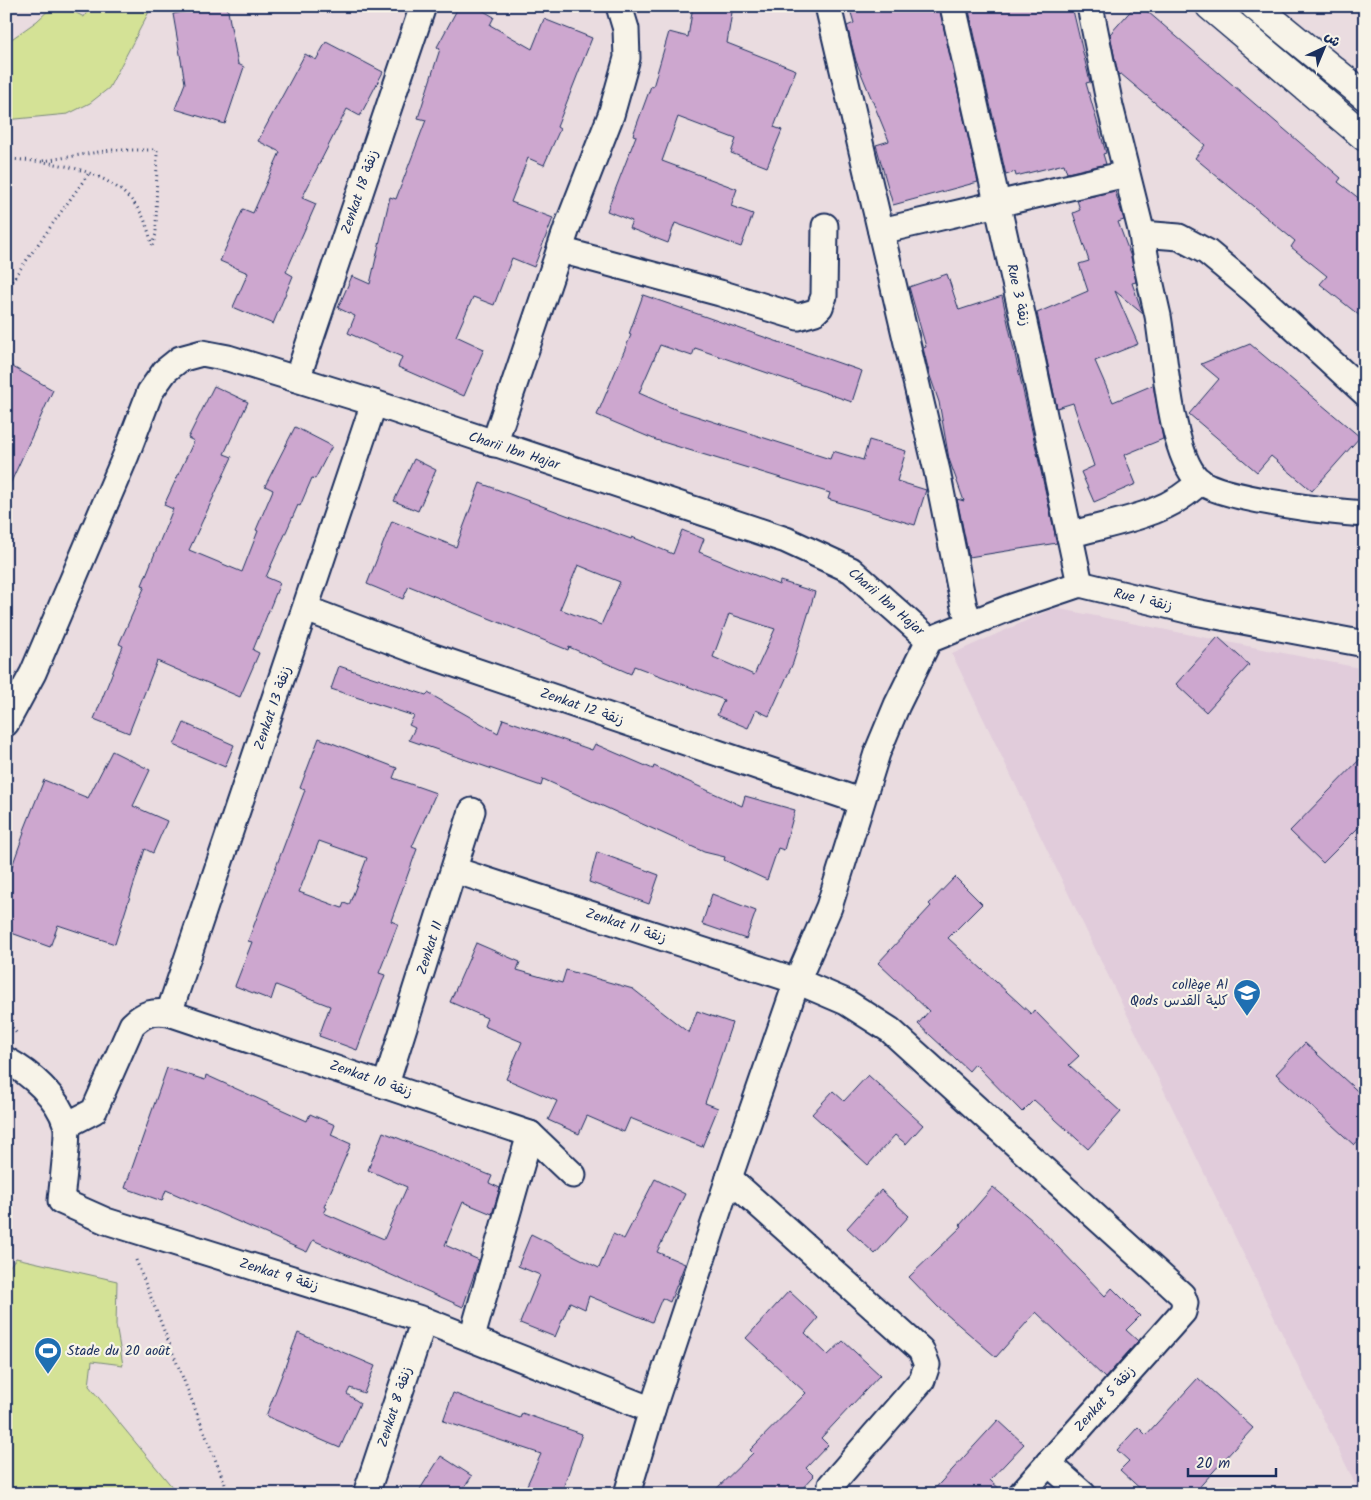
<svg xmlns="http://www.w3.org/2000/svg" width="1371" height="1500" viewBox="0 0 1371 1500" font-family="Kalam,'Playpen Sans Arabic',sans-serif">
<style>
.built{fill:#e1ccdb}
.green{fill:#d4e296;stroke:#78887a}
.building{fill:#cda7cf;stroke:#1b2f5e;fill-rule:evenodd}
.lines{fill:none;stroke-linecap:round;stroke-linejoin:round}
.minor-casing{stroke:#1b2f5e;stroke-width:29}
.secondary-casing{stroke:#1b2f5e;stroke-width:31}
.path{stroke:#1b2f5e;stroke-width:3;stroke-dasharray:1 4;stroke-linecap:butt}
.minor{stroke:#f7f3e8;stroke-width:25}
.secondary{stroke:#f7f3e8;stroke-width:28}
.labels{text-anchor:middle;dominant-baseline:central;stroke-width:4.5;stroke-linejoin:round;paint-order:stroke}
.street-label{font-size:14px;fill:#1b2f5e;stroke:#f7f3e8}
.poi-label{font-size:14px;fill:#1b2f5e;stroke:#f7f3e8;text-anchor:end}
</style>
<rect width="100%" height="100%" fill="#eadce0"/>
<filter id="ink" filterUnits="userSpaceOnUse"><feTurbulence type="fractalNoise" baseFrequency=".02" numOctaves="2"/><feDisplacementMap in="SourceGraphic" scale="10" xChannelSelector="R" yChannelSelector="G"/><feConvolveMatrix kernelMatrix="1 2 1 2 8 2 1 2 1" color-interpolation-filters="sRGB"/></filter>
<g filter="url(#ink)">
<polygon class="built" points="1055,608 1365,669 1365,1494 1360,1494 952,654"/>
<g class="green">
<polygon points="53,6 63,6 84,17 90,6 152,6 109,88 90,103 68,114 6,120 6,43 37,21"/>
<polygon points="16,1258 117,1281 116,1325 123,1365 92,1361 89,1386 178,1494 6,1494 6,1271"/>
</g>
<g class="building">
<polygon points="194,6 227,6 238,64 244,67 225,124 175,109 185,83 173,14 194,10"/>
<polygon points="459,6 475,6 494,17 490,25 532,49 544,19 592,38 557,127 560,129 544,165 528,158 511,202 553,218 534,267 512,258 494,305 473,297 456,336 484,349 464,396 398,367 402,357 348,333 355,316 338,308 352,276 370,284 390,197 396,199 426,120 418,118 440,49 437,47"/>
<polygon points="693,6 733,6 727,43 796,70 774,127 782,130 767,167 731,153 736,139 678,117 662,161 737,189 731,206 753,214 741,247 675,223 668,243 629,228 632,221 607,211 636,136 633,135 651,86 653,87 669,32 688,37"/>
<polygon points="849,6 939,6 978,182 893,205 876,145 889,141 856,61 847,26 854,23"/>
<polygon points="968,6 1072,6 1090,82 1086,83 1106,153 1103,154 1106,164 1067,173 1064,164 1016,176 1015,172 1006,175"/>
<polygon points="1135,6 1141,6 1341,178 1338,182 1365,203 1365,320 1320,284 1327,276 1291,247 1295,241 1195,158 1205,145 1121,74 1118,75 1110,34"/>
<polygon points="326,42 383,72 360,116 347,109 302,198 316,204 286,272 293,276 273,324 233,307 248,273 220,261 243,209 253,213 280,152 258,141 305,54 316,60"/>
<polygon points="1115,191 1124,220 1118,222 1131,257 1136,282 1132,283 1143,314 1115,291 1138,344 1095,361 1113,402 1153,385 1163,439 1124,455 1136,484 1094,502 1081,472 1094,466 1073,403 1057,408 1037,313 1088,291 1079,264 1089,261 1073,213 1080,210 1077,200"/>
<polygon points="947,274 959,310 1002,296 1057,543 969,557 957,499 964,501 949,459 939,402 930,376 923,348 926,347 909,287"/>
<polygon points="643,295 862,371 852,402 695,348 692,356 660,345 639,393 677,410 830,459 833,451 863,460 869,440 906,451 897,481 926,490 915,525 828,499 830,493 656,440 597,415 631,335 629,334"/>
<polygon points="1250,344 1360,437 1312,491 1271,456 1257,472 1189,414 1219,379 1201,364"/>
<polygon points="6,363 53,390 6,493"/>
<polygon points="214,386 248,402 224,454 232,457 189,550 242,572 258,531 256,530 273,490 265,486 295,427 332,446 315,479 312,478 300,506 298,505 266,577 280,583 253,650 259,653 240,697 157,661 129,733 94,719 123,646 119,644 145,586 142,585 173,509 164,505 194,441 188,438"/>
<polygon points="414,459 436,470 418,511 394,501"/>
<path d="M480,483l151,56 1,-2 41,17 9,-24 22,9 -5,13 80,33 1,-4 35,11 -22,71 -24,53 -13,-6 -8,18 -31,-13 7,-15 -90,-34 -3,8 -62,-27 -1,3 -159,-64 -6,13 -36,-15 25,-63 64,26zM578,565l42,17 -19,43 -41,-16zM729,614l46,15 -21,46 -41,-18z"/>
<polygon points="1218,637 1249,665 1206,712 1176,684"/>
<polygon points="339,666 426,695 428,693 498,733 503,719 592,750 595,744 653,769 654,766 742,806 745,796 795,810 784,850 778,848 767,880 724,860 725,857 704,852 543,779 541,786 409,740 415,728 409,725 414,716 331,689"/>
<polygon points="184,723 234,745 225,767 174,745"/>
<path d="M319,738l78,30 -4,10 43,15 -24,54 5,2 -26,72 7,3 -19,49 6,2 -28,75 -38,-14 11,-30 -54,-21 -5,15 -36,-14 17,-44 -4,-1 57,-151 -5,-2zM319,841l48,17 -18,47 -5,-2 -2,5 -43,-16z"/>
<polygon points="112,751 150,770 133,806 167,821 153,853 145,849 115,944 58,925 50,947 6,931 6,883 24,833 23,833 44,780 88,798"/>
<polygon points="1365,754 1365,821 1323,863 1290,831"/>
<polygon points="597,852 659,875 649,904 589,882"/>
<polygon points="955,877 982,904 948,938 1031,1014 1034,1010 1079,1056 1069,1065 1121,1112 1088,1149 1034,1100 1022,1112 975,1064 969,1071 918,1024 929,1011 878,963 931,906 929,904"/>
<polygon points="712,894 756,911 746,939 702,924"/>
<polygon points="476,943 520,962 517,970 562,983 566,970 633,989 689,1033 697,1011 732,1023 705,1103 718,1108 702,1147 630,1118 624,1132 587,1116 579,1134 548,1120 557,1101 506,1079 522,1042 484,1026 487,1018 450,1002"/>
<polygon points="1305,1043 1365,1098 1365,1133 1354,1145 1276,1074"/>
<polygon points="167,1068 205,1080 206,1075 307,1121 310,1114 335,1125 331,1135 351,1144 324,1207 327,1208 324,1213 384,1239 407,1187 368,1170 383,1132 492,1176 489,1183 500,1188 492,1214 463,1202 445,1245 479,1260 463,1307 313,1240 307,1252 166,1190 162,1201 125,1188"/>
<polygon points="868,1075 923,1125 906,1144 895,1135 868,1165 812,1114 833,1091 844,1101"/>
<polygon points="655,1179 685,1194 657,1252 685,1264 670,1302 662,1298 652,1322 589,1296 585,1309 570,1302 555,1337 520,1323 540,1275 518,1266 531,1234 599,1268 613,1234 624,1239"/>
<polygon points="993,1187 1032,1220 1105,1296 1112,1288 1140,1316 1126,1330 1138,1341 1105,1378 1036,1312 996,1357 938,1307 909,1277 962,1226 960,1225"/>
<polygon points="881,1190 909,1216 875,1254 847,1228"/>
<polygon points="789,1291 818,1318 805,1333 828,1355 843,1341 880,1375 821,1438 828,1445 806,1468 814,1476 797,1494 711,1494 753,1453 750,1450 806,1393 746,1338"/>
<polygon points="298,1333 375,1366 364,1393 350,1388 347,1394 360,1403 340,1448 266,1416"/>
<polygon points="1198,1378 1253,1428 1193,1494 1146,1494 1120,1470 1129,1461 1117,1450 1138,1427 1146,1435"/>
<polygon points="453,1393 520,1418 522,1413 582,1434 561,1494 523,1494 541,1454 443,1421"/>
<polygon points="998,1420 1024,1444 990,1480 1005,1494 930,1494"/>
<polygon points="441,1456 472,1476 460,1494 417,1494"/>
</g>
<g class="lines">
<defs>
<g id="minor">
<polyline points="828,6 937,471 964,607 971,624"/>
<polyline points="953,6 1031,354 1080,584"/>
<polyline points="1090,6 1110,106 1142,234"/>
<polyline points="881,231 1126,174"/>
<polyline points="560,250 720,293 798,317 815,312 820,307 824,296 825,226"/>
<polyline points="297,379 423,6"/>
<path d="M1365,393l-112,-103 -46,-38 -28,-15 -37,-3c3,28 10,55 16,82 7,40 12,137 40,164 21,19 136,32 167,34"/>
<polyline points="494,444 568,225 611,115 627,58 626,29 619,6"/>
<path d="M1069,535c44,-13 99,-19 131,-54"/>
<polyline points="306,609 431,656 860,801"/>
<polyline points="929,640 1009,608 1080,584 1195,612 1365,644"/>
<polyline points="6,723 33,673 126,455 150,392 165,371 180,359 202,353 228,358 374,403 786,540 851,570 929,640"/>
<polyline points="454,870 797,981 846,1002 890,1030 1182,1295 1185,1303 1183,1312 1021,1494"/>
<polyline points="169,1013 374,403"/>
<path d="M6,1060c24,13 52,37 60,64 3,9 -4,64 -5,77l45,20 318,99 228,90"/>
<polyline points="386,1084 472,811"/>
<path d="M67,1125l27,-14 38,-86c12,-12 21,-14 37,-12l361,121 43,41"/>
<polyline points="729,1178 921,1350 927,1365 922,1380 831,1485"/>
<polyline points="472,1337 530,1134"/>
<polyline points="1048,1463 1083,1494"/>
<polyline points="366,1494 424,1320"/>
<polyline points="627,1494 652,1410 729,1178 797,981 829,907 877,753 897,705 929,640"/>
</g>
<g id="secondary">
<polyline points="1210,6 1365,137"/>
<polyline points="1255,6 1365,96"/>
</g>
</defs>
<use href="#minor" class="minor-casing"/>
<use href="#secondary" class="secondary-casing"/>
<g class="path">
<path d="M6,159c48,2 110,10 136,56 5,9 7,20 10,29"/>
<polyline points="43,161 111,150 157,150 156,234 152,246"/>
<polyline points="6,289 89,173"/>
<polyline points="6,1020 18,1035"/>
<polyline points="136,1260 229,1494"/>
</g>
<use href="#minor" class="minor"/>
<use href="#secondary" class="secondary"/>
</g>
</g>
<defs>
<symbol id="university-pin" viewBox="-11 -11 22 30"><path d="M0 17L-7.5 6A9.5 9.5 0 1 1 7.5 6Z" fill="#1f6fb2" stroke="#f7f3e8"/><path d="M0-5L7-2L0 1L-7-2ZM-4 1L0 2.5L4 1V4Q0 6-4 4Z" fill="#fff"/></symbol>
<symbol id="stadium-pin" viewBox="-11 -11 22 30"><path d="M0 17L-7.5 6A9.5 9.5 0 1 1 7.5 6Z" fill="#1f6fb2" stroke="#f7f3e8"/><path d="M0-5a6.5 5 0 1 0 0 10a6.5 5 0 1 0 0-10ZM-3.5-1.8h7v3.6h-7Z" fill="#fff"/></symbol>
</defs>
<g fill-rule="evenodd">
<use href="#university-pin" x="1231" y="977" width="32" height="43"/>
<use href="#stadium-pin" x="32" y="1335" width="32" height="43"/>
</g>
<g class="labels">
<g class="street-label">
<text transform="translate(360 192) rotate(-71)">Zenkat 18 زنقة</text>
<text transform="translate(1018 295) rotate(77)">Rue 3 زنقة</text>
<text transform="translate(514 451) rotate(18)">Charii Ibn Hajar</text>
<text transform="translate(1143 600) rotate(13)">Rue 1 زنقة</text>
<text transform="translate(886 602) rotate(41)">Charii Ibn Hajar</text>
<text transform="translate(582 707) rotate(19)">Zenkat 12 زنقة</text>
<text transform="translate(273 708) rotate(-71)">Zenkat 13 زنقة</text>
<text transform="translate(626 926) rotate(18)">Zenkat 11 زنقة</text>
<text transform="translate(430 948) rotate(-72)">Zenkat 11</text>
<text transform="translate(371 1079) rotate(19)">Zenkat 10 زنقة</text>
<text transform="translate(279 1275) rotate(17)">Zenkat 9 زنقة</text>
<text transform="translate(1105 1399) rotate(-48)">Zenkat 5 زنقة</text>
<text transform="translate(395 1407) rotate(-72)">Zenkat 8 زنقة</text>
</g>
<g class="poi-label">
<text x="1228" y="985">collège Al<tspan x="1228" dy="16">Qods كلية القدس</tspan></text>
<text x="67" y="1351" text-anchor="start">Stade du 20 août</text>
</g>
</g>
<rect width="1371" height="1500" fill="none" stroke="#f7f3e8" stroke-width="25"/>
<rect x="12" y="12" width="1346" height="1475" fill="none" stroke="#1b2f5e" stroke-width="2" filter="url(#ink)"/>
<g transform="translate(1324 48) rotate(44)" stroke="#f7f3e8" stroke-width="4" paint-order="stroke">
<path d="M0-4L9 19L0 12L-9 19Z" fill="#1b2f5e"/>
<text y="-8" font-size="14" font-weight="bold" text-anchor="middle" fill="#1b2f5e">ش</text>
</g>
<path d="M1188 1468v8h88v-8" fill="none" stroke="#1b2f5e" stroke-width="2.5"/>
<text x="1196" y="1468" font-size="15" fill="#1b2f5e" stroke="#f7f3e8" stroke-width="4" paint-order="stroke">20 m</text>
</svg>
